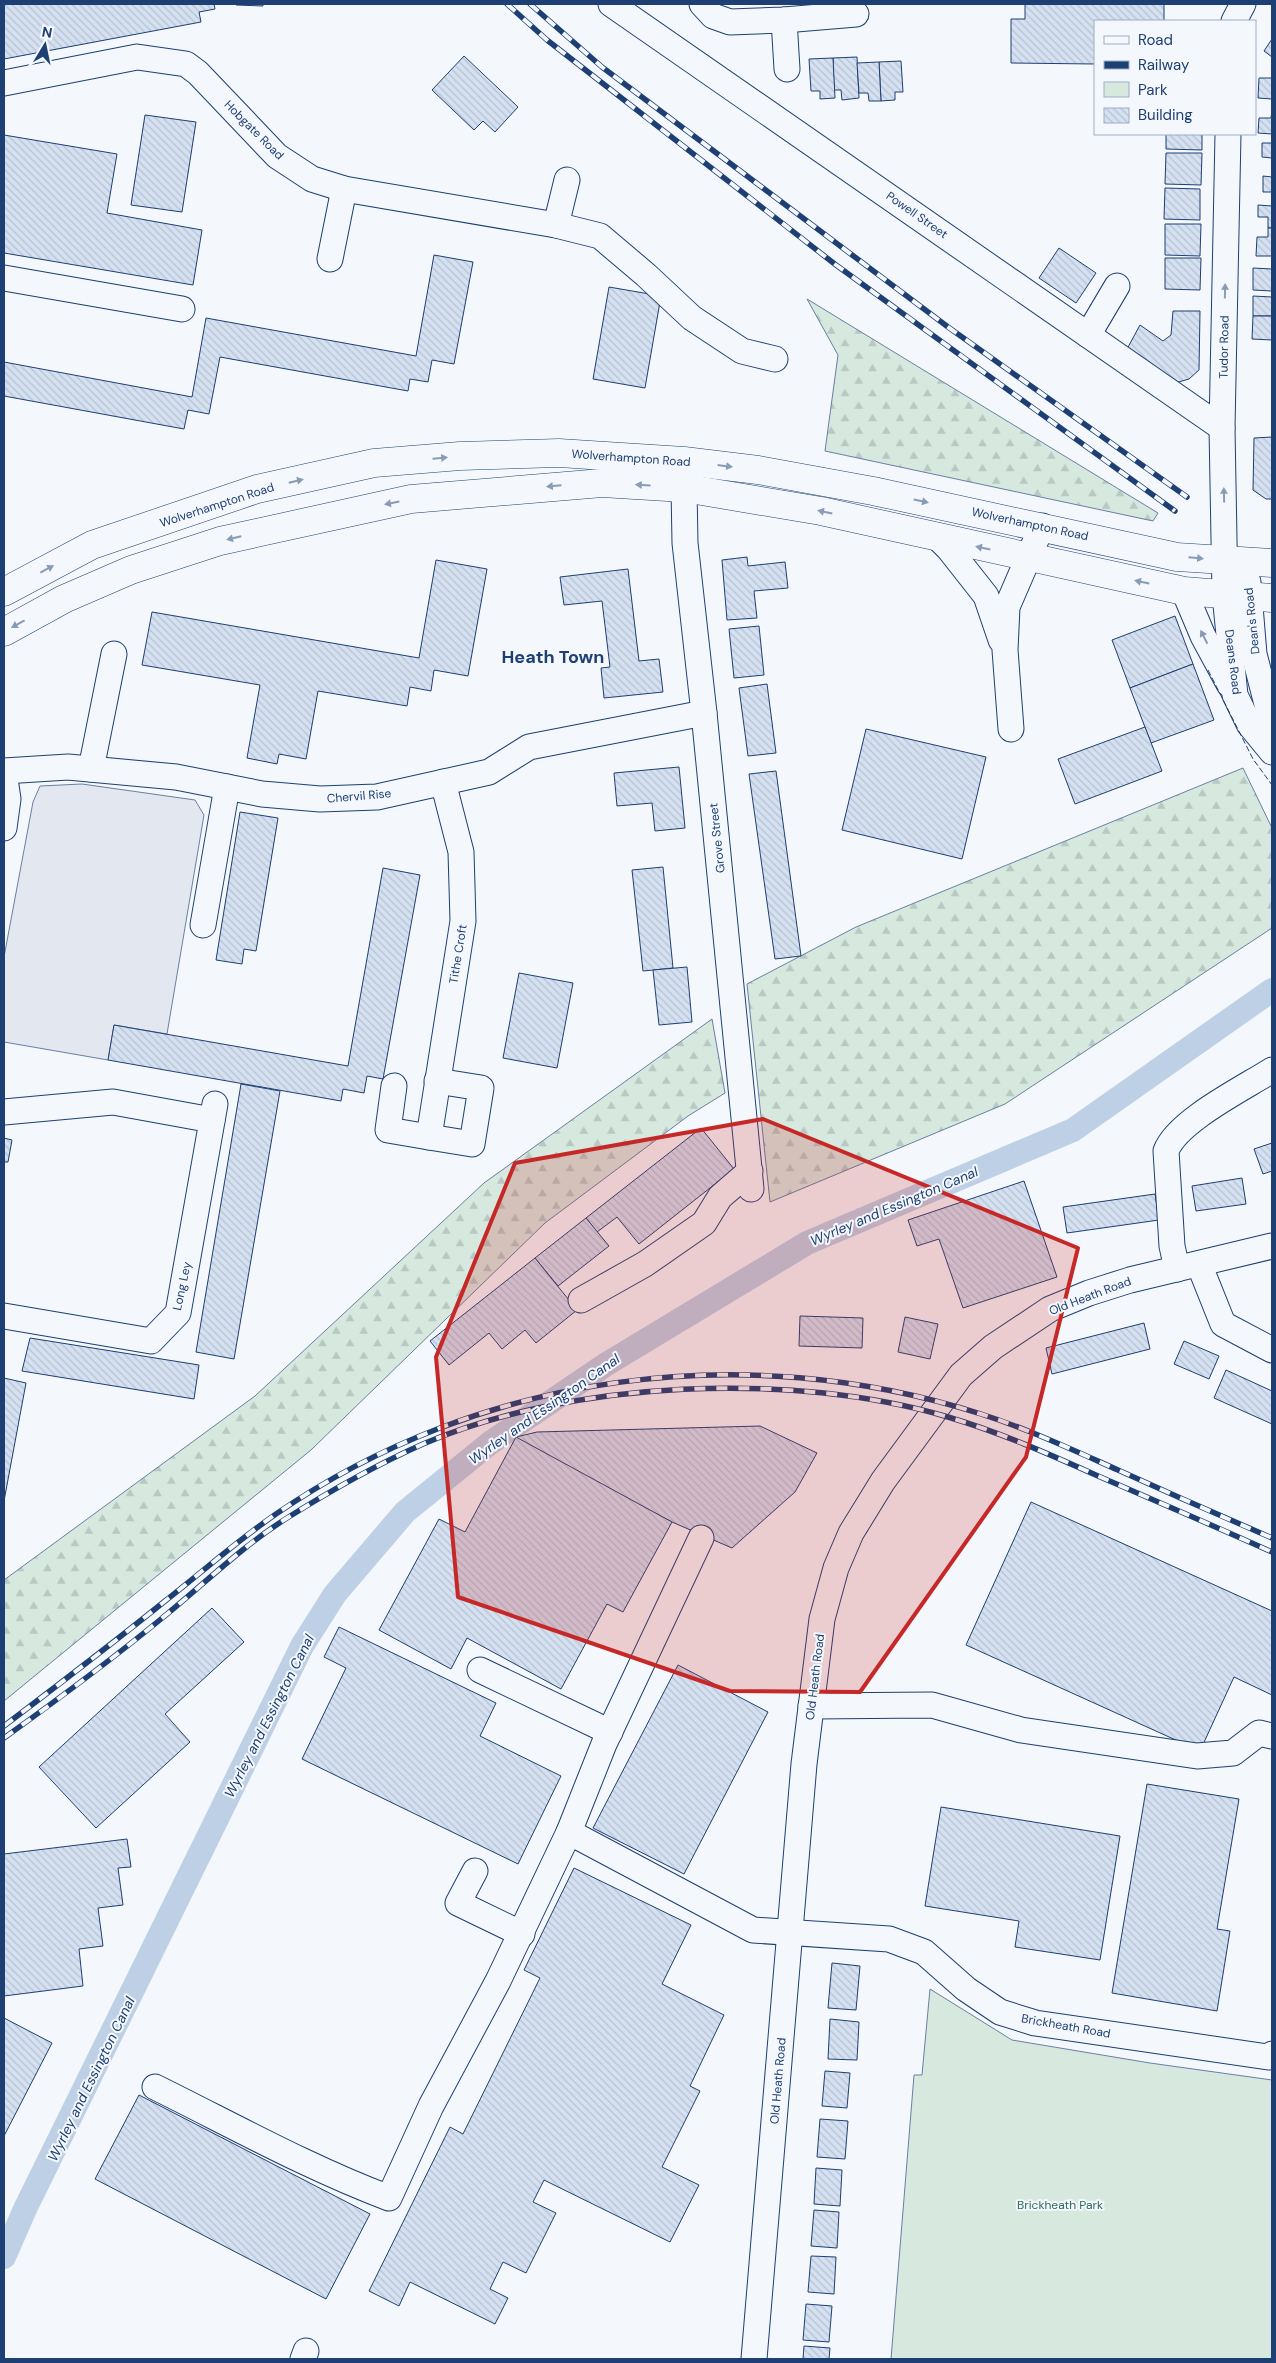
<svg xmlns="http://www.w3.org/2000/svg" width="1276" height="2363" viewBox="0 0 1276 2363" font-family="'DM Sans',sans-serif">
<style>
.forest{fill:url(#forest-firs);stroke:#687fa3}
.green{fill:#d7e8df;stroke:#687fa3}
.parking{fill:#e3e8f0;stroke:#687fa3}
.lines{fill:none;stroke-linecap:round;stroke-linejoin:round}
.canal{stroke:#bed0e5;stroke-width:24}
.building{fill:url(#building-back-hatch);stroke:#1d3f73}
.minor-casing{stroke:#1d3f73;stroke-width:27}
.major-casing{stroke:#1d3f73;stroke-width:29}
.minor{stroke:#f4f7fb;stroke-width:25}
.major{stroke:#f4f7fb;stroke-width:28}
.rail-casing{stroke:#1d3f73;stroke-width:5.5}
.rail{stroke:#f4f7fb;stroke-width:4;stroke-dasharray:11;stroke-linecap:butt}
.fence{stroke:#1d3f73;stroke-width:1;stroke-dasharray:6 2.5;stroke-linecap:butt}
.oneway{fill:#889bb7}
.marked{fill:#c62828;fill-opacity:0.2;stroke:#c62828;stroke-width:4;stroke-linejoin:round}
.labels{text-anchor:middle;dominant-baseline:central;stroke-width:4;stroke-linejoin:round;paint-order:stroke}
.street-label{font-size:12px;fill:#1d3f73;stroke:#f4f7fb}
.park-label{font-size:12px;fill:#2c6c60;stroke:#f4f7fb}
.water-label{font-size:14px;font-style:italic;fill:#1d3f73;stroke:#f4f7fb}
.district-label{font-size:18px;font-weight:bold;fill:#1d3f73;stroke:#f4f7fb}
</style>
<defs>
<pattern id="forest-firs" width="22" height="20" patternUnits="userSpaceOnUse" patternTransform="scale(1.25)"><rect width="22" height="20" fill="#d7e8df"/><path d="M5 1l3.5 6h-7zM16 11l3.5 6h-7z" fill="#b8c8c3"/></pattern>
<pattern id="building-back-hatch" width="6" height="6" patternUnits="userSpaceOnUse" patternTransform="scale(1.25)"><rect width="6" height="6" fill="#d5e0f0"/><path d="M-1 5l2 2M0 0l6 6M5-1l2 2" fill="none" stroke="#b6c1d1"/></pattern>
</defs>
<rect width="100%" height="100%" fill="#f4f7fb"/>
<g class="forest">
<polygon points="807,299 1158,513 1153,521 825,451 838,355"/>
<polygon points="1243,768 1272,828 1272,928 1005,1104 770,1202 747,984 856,927"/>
<polygon points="712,1019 725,1093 688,1116 545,1223 311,1450 4,1701 4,1580 255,1396 484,1183"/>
</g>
<polygon class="green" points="930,1989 1012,2040 1150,2063 1272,2080 1272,2359 891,2359 914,2075 922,2075"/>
<polygon class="parking" points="82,784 195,800 204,815 167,1034 114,1025 108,1060 4,1042 4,957 33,802 40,786"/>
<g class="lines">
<polyline class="canal" points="4,2257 25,2209 302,1646 335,1594 405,1512 490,1443 605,1365 807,1243 1073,1130 1272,990"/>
</g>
<g class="building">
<polygon points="4,4 214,4 215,9 199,12 201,22 4,59"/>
<polygon points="236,4 263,4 263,6 236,5"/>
<polygon points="1025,4 1164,4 1164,21 1095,21 1095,64 1011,63 1011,19 1025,19"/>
<polygon points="1272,39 1272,57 1264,51"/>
<polygon points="464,56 518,107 495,132 483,121 474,130 432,90"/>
<polygon points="857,57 859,98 842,100 841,90 834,90 833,58"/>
<polygon points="833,58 835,98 820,99 820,91 811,91 809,59"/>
<polygon points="901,61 903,92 895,92 895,100 881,101 879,62"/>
<polygon points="879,62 881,101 869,101 868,93 859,93 857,63"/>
<polygon points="1259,78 1272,78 1272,110 1272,99 1258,98"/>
<polygon points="1272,110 1272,134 1258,133 1259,118 1271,118"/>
<polygon points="145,115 196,122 182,212 131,205"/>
<polygon points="1166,134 1202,134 1202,150 1166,149"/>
<polygon points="4,135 117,154 107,213 202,230 193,285 4,253"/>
<polygon points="1262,143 1272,143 1272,158 1262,157"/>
<polygon points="1166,153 1202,153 1201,185 1165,184"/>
<polygon points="1263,176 1272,177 1272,192 1263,192"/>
<polygon points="1165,188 1200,189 1200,220 1164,219"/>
<polygon points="1258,205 1272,206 1272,228 1268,228 1268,217 1258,217"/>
<polygon points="1165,224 1201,224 1200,256 1165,255"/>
<polygon points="1268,228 1272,228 1272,256 1256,256 1257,237 1268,237"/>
<polygon points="1059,248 1096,273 1076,303 1039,278"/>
<polygon points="434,255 473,262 454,364 432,360 428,382 410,379 408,391 220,357 209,414 188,410 184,429 4,396 4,362 192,397 206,318 416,356"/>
<polygon points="1165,258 1201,258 1200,290 1165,289"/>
<polygon points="1253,268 1272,269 1272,291 1253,290"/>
<polygon points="609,287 661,296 645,388 593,379"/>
<polygon points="1253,296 1272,297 1272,316 1253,316"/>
<polygon points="1173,311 1200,311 1199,370 1189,379 1175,383 1127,349 1140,325 1163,341 1171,335"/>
<polygon points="1253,316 1272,316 1272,340 1252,339"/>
<polygon points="1272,437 1272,499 1266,499 1253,490 1254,438"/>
<polygon points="747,557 748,566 785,562 788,588 754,591 757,618 727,620 722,560"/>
<polygon points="436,560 487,569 468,676 434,670 431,691 410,687 407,706 318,691 306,759 279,754 277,764 247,758 260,685 142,665 152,612 419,658"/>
<polygon points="628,569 639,661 659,659 663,692 604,698 601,668 610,667 602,601 564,605 560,577"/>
<polygon points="1175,616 1193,664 1130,688 1112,640"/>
<polygon points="759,626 764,675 734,678 729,629"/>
<polygon points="1193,664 1214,720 1151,743 1130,688"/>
<polygon points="767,684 776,753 748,756 739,688"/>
<polygon points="1145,727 1162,771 1075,804 1058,759"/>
<polygon points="866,729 986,757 962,859 842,830"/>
<polygon points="679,767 685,828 655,831 652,803 617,806 614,773"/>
<polygon points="776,771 801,956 775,959 749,774"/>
<polygon points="240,812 278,818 256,951 244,949 242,964 216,960"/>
<polygon points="663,867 673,968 643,971 632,870"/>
<polygon points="383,868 420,875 383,1079 367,1076 364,1093 343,1089 341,1101 108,1060 114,1025 348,1066"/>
<polygon points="687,967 692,1022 659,1025 653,970"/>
<polygon points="519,973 573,983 557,1068 503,1058"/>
<polygon points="241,1084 280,1091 234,1359 196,1352"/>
<polygon points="701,1128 734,1169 639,1244 617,1217 597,1232 586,1218"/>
<polygon points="4,1138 12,1140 8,1162 4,1162"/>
<polygon points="1272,1143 1272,1171 1263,1174 1254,1149"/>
<polygon points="1242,1178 1246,1204 1196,1211 1192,1186"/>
<polygon points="1024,1181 1057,1277 963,1308 939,1239 917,1246 908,1220"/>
<polygon points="1155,1194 1159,1220 1067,1233 1063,1207"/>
<polygon points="586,1218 609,1246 558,1286 535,1258"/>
<polygon points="535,1258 577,1310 536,1343 525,1330 502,1349 489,1333 449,1365 430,1341"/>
<polygon points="800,1316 863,1318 862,1348 799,1346"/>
<polygon points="905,1317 938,1324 930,1359 898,1352"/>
<polygon points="1144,1323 1150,1349 1052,1374 1046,1348"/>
<polygon points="30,1338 199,1365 194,1399 22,1371"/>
<polygon points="1184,1341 1219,1356 1209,1379 1174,1364"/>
<polygon points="1226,1370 1272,1391 1272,1424 1214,1398"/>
<polygon points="4,1378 26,1383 4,1501"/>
<polygon points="760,1426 817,1453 795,1492 732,1548 672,1522 515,1440 516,1437 537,1432"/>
<polygon points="516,1437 672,1522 623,1612 607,1604 561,1689 467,1638 451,1669 379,1630 439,1519 465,1532"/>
<polygon points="1031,1502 1272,1611 1272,1695 1234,1677 1200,1751 966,1645"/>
<polygon points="212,1608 244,1642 165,1714 190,1742 96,1828 39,1767"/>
<polygon points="339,1627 496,1703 480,1736 561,1776 518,1864 302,1759 346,1668 324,1657"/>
<polygon points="678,1665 768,1712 684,1874 593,1828"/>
<polygon points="1147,1784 1239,1799 1217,1929 1230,1931 1217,2011 1112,1993"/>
<polygon points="941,1807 1120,1836 1100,1960 1015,1947 1019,1921 925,1906"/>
<polygon points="127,1839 131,1867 118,1868 123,1905 98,1908 103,1946 79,1949 83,1986 4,1996 4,1854"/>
<polygon points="574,1868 691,1925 662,1984 724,2015 690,2086 700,2091 662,2167 699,2185 670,2242 544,2180 533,2202 556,2213 526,2273 503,2262 490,2289 508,2298 495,2324 410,2282 399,2306 369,2291 450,2127 463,2134 540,1978 524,1970"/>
<polygon points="832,1963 860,1966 856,2010 828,2008"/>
<polygon points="4,2018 52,2043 4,2136"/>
<polygon points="830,2019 859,2022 857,2060 828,2059"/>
<polygon points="825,2071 850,2073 847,2108 822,2106"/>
<polygon points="139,2095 370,2214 326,2299 95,2179"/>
<polygon points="820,2119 848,2121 845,2159 817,2157"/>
<polygon points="816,2168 842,2170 840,2206 814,2204"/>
<polygon points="814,2210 839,2212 837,2248 811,2246"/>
<polygon points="811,2256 836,2257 834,2294 808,2292"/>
<polygon points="806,2304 832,2306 829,2342 803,2340"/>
<polygon points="804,2346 830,2348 829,2359 803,2359"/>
</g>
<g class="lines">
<defs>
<g id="minor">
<polyline points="611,4 1222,428"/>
<polyline points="702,4 713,16 730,22 784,20 856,14"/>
<polyline points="784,20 787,69"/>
<polyline points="1234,21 1243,4"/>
<polyline points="4,83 137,57 186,64 198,73 277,156 312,179 344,189 556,225 600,236 646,275 692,318 742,351 775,359"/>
<polyline points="1228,134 1222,428 1225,595 1235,695 1249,724 1272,752"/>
<polyline points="556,225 567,180"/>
<polyline points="330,259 344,189"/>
<polyline points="4,278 182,309"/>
<polyline points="1088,335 1117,286"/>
<polyline points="684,488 685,543 704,713 751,1189"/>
<polyline points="938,538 949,549 986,596 1001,640"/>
<polyline points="1225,561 1248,582 1254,654 1271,720"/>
<polyline points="1184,591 1203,636 1229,684"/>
<polyline points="1011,729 1005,650 1007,607 1042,526"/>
<polyline points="91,769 114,654"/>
<polyline points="4,771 68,767 176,777 262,794 320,799 377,797 489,772 529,747 704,713"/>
<polyline points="4,772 8,799 4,828"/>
<polyline points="203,925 227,787"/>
<polyline points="394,1086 388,1130 429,1137 463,921 461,852 443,782"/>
<polyline points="4,1112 113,1102 212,1120"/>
<polyline points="429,1137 472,1144 481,1088 437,1081"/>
<polyline points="1199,1264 1223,1324 1272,1350"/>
<path d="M1177,1269l-5,-23 -6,-95c11,-30 78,-63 106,-81"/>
<polyline points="581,1300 645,1264 704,1223 720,1197 750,1171"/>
<polyline points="4,1316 151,1341 178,1313 215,1104"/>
<polyline points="701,1538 604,1744 569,1832 753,1930 889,1939 924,1952 966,1989 1000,2012 1035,2023 1268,2057 1272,2054"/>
<polyline points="480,1670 610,1732"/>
<polyline points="811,1706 932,1705 1021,1730 1197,1756 1233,1753 1259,1733 1272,1736"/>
<polyline points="475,1871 458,1903 522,1934"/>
<path d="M155,2087c77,38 154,81 234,111l42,-92 67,-125 71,-149"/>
<polyline points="303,2359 306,2351"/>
<polyline points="754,2359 804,1764 822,1619 836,1568 851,1533 883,1481 961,1375 993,1347 1050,1309 1089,1293 1130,1280 1272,1246"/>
</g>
<g id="major">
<polyline points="4,592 92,545 257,489 374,463 460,456 559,453 684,461 758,470 873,491 1177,557 1272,563"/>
<polyline points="4,632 64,599 131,570 220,541 411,499 602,483 684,488 821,511 1184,591 1272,598"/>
</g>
</defs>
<use href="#minor" class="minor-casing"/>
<use href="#major" class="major-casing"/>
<use href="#minor" class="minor"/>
<use href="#major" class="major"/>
<defs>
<g id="rail">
<polyline points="507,4 547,40 836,265 1175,511"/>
<polyline points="530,4 602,67 948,327 1187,497"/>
<path d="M4,1726c54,-41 108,-82 161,-125 37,-29 72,-60 111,-87 205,-141 468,-176 705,-100 47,15 92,36 137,56 51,23 103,46 154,68"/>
<path d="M4,1738c53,-38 106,-77 157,-119 42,-34 80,-72 126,-101 43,-27 89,-53 136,-74 149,-64 370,-73 525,-27 51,15 101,37 150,59 58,25 116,50 174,76"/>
</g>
</defs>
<use href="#rail" class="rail-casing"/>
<use href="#rail" class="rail"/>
<polyline class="fence" points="1208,670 1253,759 1272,785"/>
</g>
<defs><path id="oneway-solid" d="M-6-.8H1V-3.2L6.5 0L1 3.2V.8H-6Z" transform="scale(1.25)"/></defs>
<g class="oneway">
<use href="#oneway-solid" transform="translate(1225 291) rotate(-89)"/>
<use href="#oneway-solid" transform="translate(440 458) rotate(-5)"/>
<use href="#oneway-solid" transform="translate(725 466) rotate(7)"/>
<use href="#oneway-solid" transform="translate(296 481) rotate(-13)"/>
<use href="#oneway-solid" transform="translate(643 485) rotate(-177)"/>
<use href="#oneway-solid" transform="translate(554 486) rotate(175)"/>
<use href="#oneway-solid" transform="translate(1224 495) rotate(-91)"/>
<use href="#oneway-solid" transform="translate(921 501) rotate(12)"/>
<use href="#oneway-solid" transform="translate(392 503) rotate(169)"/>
<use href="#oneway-solid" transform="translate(825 512) rotate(-168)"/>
<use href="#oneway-solid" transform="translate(234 538) rotate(167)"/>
<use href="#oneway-solid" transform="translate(983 548) rotate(-168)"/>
<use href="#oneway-solid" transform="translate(1196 558) rotate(5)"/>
<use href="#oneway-solid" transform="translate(47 569) rotate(-28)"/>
<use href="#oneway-solid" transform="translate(1142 582) rotate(-168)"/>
<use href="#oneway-solid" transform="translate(18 624) rotate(151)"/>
<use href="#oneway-solid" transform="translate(1204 637) rotate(-117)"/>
</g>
<path class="marked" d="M763,1119l315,129 -52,209 -166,235 -130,-1 -272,-94 -22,-240 79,-194z"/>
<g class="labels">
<g class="street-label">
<text transform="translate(254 130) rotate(45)">Hobgate Road</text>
<text transform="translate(917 215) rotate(35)">Powell Street</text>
<text transform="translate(1224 347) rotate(-89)">Tudor Road</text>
<text transform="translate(631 458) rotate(4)">Wolverhampton Road</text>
<text transform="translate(217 505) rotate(-18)">Wolverhampton Road</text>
<text transform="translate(1030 524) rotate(12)">Wolverhampton Road</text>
<text transform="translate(1252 621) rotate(-96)">Dean's Road</text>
<text transform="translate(1233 662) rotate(83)">Deans Road</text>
<text transform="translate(359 796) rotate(-5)">Chervil Rise</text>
<text transform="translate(717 838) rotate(-96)">Grove Street</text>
<text transform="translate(458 954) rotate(-81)">Tithe Croft</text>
<text transform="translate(182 1286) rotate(-78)">Long Ley</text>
<text transform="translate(1090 1296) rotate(-21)">Old Heath Road</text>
<text transform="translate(815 1677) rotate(-83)">Old Heath Road</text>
<text transform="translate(1066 2026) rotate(10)">Brickheath Road</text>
<text transform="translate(778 2081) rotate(-85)">Old Heath Road</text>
</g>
<g class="park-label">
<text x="1060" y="2205">Brickheath Park</text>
</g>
<g class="water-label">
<text transform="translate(894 1206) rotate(-23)">Wyrley and Essington Canal</text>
<text transform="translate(544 1409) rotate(-35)">Wyrley and Essington Canal</text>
<text transform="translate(269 1716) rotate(-63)">Wyrley and Essington Canal</text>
<text transform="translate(91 2079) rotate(-64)">Wyrley and Essington Canal</text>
</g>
<g class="district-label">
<text x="553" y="657">Heath Town</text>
</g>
</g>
<rect width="1276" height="2363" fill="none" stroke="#1d3f73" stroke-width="10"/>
<rect x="1094" y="20" width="162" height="115" fill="#f4f7fb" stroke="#9eadc5"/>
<rect x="1104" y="36" width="25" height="8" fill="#f4f7fb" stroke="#9eadc5"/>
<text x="1138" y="45" font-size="15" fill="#1d3f73">Road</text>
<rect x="1104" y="61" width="25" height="8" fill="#1d3f73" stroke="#9eadc5"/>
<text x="1138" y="70" font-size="15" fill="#1d3f73">Railway</text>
<rect x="1104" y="82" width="25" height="15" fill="#d7e8df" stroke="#9eadc5"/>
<text x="1138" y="95" font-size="15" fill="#1d3f73">Park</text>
<rect x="1104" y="108" width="25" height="15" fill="url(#building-back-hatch)" stroke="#9eadc5"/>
<text x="1138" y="120" font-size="15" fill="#1d3f73">Building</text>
<g transform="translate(45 45) rotate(10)" stroke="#f4f7fb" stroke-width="4" paint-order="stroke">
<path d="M0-4L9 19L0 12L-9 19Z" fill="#1d3f73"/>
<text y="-8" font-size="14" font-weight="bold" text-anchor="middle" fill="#1d3f73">N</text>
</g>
</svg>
